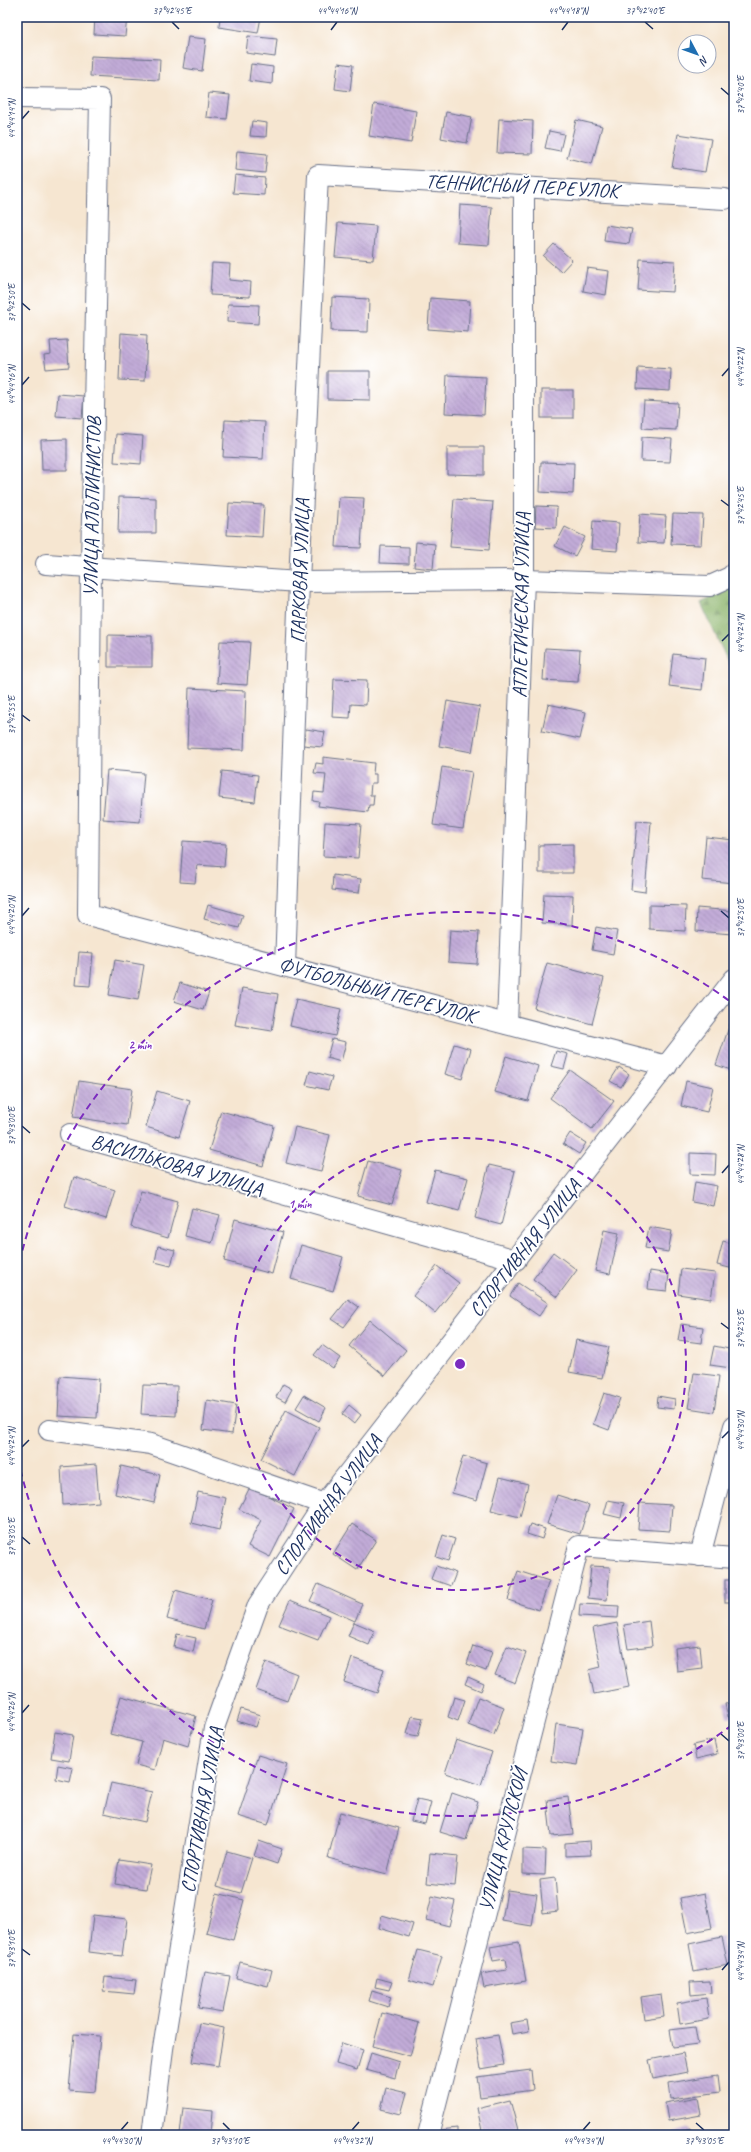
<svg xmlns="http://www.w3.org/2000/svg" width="751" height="2152" viewBox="0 0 751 2152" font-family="Caveat,sans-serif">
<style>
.forest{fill:url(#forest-firs);stroke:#537264}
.building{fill:url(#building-back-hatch)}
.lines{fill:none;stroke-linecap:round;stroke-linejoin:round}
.street-casing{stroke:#686f86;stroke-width:22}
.street{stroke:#fff;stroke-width:20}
.ticks{fill:none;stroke:#1b2f5e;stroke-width:1.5}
.ring{fill:none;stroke:#7b2cbf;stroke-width:2;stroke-dasharray:7 5}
.labels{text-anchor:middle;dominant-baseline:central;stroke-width:3.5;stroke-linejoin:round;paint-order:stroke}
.street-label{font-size:20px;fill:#1b2f5e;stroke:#fff}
.centre{fill:#7b2cbf;stroke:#fff;stroke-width:2}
.ring-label{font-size:12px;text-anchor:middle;font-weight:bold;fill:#7b2cbf;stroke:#fff;stroke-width:3.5;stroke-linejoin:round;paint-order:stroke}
.neatline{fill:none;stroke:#1b2f5e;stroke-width:1.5}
.ticks-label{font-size:10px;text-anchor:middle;fill:#1b2f5e}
</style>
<defs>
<pattern id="forest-firs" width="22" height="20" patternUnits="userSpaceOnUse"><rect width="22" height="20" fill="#8bb46b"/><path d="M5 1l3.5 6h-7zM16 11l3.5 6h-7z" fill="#71935b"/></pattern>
<pattern id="building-back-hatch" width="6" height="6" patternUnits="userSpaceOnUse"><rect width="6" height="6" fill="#c2acd8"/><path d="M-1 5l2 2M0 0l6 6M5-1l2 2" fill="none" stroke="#9d8cb2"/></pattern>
</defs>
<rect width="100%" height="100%" fill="#fff"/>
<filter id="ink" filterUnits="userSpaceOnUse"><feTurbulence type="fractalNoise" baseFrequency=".025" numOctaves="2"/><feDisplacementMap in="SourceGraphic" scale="8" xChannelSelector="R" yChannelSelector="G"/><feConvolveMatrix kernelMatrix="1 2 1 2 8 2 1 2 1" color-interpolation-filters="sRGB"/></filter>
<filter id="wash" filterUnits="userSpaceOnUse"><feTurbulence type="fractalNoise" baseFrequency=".012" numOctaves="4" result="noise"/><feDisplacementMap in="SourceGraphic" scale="16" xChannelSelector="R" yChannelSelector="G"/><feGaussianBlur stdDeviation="0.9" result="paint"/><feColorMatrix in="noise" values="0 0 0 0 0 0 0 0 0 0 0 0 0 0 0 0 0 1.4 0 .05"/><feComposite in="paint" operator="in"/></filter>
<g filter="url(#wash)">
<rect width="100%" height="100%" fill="#f6e6d1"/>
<polygon class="forest" points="734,587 734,675 701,603"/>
<g id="blocks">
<g class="building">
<polygon points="95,17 127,17 125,36 94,34"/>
<polygon points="220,17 261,17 258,33 219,27"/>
<polygon points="248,36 277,39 275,57 246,53"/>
<polygon points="188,37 206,39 202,71 183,68"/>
<polygon points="91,56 160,59 159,80 90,76"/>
<polygon points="338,63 353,65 350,91 335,89"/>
<polygon points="251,64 273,67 272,84 249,81"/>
<polygon points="209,93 230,95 227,119 206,117"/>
<polygon points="374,104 416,111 411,143 369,136"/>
<polygon points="446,112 472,117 467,143 441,138"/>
<polygon points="499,119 533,121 532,154 497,153"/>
<polygon points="576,120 602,126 592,164 567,158"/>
<polygon points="252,121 267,123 266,137 250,136"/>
<polygon points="549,131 564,134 560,151 545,148"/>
<polygon points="678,134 711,139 705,172 672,167"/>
<polygon points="237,151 267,154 265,173 235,170"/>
<polygon points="235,175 265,178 264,195 233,193"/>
<polygon points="460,205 492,207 489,245 458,243"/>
<polygon points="338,223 376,226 373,260 335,257"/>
<polygon points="606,225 632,229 629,244 604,241"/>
<polygon points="554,244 572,260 561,272 543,256"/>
<polygon points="640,259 675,261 673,292 638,290"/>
<polygon points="212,263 230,264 229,280 251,282 250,297 210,295"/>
<polygon points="587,268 609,271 606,295 583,291"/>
<polygon points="332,297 369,299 368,332 331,331"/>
<polygon points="430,298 470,301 468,332 428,329"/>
<polygon points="228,304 259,305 258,324 227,322"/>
<polygon points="121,333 147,335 145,381 119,380"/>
<polygon points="67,340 69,367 46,369 44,355 51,354 50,341"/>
<polygon points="638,367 671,369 670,391 637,389"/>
<polygon points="327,371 370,371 370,400 327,399"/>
<polygon points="447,375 486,377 484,415 445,413"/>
<rect x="541" y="390" width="32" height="28"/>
<polygon points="58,394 84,396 82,418 56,416"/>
<polygon points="644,401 678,403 676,430 642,428"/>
<polygon points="225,420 265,422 263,459 223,457"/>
<polygon points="116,434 143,436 141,464 114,462"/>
<polygon points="642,437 672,439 670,462 641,461"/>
<polygon points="67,439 67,470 42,470 41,440"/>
<polygon points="447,447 484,447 484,475 447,474"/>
<polygon points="541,462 574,463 573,494 540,492"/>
<polygon points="119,497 156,498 156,533 118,533"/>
<polygon points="339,497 364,498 361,548 336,547"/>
<polygon points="454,499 493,502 489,550 450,547"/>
<polygon points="229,503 264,505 262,537 227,535"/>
<polygon points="536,506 557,507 556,528 535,527"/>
<polygon points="640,514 666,516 664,543 638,542"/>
<polygon points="673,514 703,515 701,545 671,544"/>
<polygon points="593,521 619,523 617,551 591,549"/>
<polygon points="565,527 585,537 575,556 555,546"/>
<polygon points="416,542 435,544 433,569 414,567"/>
<polygon points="381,546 409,547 409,564 380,563"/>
<polygon points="108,635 152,636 152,667 108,667"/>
<polygon points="220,641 250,642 247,685 217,683"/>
<polygon points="545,648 580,650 578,682 543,680"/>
<polygon points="673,654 705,658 702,690 669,686"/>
<polygon points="334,679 367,680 366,705 351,704 350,718 332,717"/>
<polygon points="189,688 246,691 244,750 187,748"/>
<polygon points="447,701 480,707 472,752 439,746"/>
<polygon points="548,704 586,712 580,739 542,731"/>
<polygon points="306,729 325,732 322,747 303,745"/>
<polygon points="323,757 374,763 373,774 376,774 376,783 371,783 370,795 374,795 373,805 369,805 368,812 318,806 319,802 313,801 314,792 324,793 326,774 314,773 316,763 323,764"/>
<polygon points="442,767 472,772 463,829 433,825"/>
<polygon points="107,770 144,773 140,822 103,819"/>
<polygon points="222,771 258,775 255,802 219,798"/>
<polygon points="637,821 651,822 645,892 631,890"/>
<polygon points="325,822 361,824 358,858 323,856"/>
<polygon points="706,837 734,840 734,883 702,880"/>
<polygon points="183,841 226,844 224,867 197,865 195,883 180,882"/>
<polygon points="573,844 573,873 539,873 539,845"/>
<polygon points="333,875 361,879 359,893 332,890"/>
<polygon points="544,894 573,895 572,925 542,923"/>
<polygon points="208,905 243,915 239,928 204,919"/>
<polygon points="649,905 686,906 685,931 649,929"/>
<polygon points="697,908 733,911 732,934 696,931"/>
<polygon points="596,927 617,931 613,954 592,950"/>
<polygon points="450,930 479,932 477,964 448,962"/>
<polygon points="79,952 93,953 90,986 76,985"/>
<polygon points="115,960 144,965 138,1000 109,995"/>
<polygon points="547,963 604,978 592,1024 534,1008"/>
<polygon points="180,983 209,992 203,1010 174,1001"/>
<polygon points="242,988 278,994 272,1031 235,1025"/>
<polygon points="296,999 341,1009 335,1036 290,1026"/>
<polygon points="734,1000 734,1016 733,1017 730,1001"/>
<polygon points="730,1024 734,1026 734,1071 716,1065"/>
<polygon points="332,1039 346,1042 341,1062 327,1058"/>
<polygon points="454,1044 471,1049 462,1079 445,1074"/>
<polygon points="556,1051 568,1054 564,1069 551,1066"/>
<polygon points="506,1056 538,1066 528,1101 495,1092"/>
<polygon points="619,1067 629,1074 621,1087 610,1081"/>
<polygon points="570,1070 614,1101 592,1129 550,1098"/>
<polygon points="310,1071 332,1077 328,1090 306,1085"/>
<polygon points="79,1081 132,1089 127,1125 73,1117"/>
<polygon points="686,1081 713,1087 707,1112 681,1106"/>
<polygon points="157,1091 190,1101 179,1137 146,1127"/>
<polygon points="221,1111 274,1126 263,1166 209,1150"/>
<polygon points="295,1127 330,1135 321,1171 286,1163"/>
<polygon points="570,1133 586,1143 579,1154 563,1144"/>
<polygon points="690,1153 716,1154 715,1175 690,1174"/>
<polygon points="368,1161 402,1170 392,1205 358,1196"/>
<polygon points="489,1165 515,1171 501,1225 475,1218"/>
<polygon points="435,1170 468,1178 459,1211 426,1202"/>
<polygon points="74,1177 115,1190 106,1219 65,1206"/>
<polygon points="695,1182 717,1186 713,1206 692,1202"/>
<polygon points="141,1191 178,1201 168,1238 131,1227"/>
<polygon points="192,1208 220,1215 212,1243 185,1236"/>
<polygon points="235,1219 283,1232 272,1274 224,1261"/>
<polygon points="649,1227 672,1231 668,1252 645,1248"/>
<polygon points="604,1230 619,1233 610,1274 595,1271"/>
<polygon points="723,1241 734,1244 734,1269 717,1265"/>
<polygon points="301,1245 343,1257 333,1291 291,1279"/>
<polygon points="158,1246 175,1250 171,1266 155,1262"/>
<polygon points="553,1252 577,1270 557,1297 533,1279"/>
<polygon points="437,1266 459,1283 435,1313 413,1296"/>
<polygon points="681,1269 715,1273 711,1299 678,1294"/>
<polygon points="650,1271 669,1274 667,1291 648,1289"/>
<polygon points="518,1283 548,1303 539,1316 510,1296"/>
<polygon points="348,1299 359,1307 344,1327 332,1319"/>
<polygon points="370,1320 406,1350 385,1376 349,1346"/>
<polygon points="681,1324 703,1327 701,1343 678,1340"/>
<polygon points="576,1340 609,1347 602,1378 569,1372"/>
<polygon points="322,1345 340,1358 333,1368 314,1355"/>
<polygon points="714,1346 734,1350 731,1368 710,1365"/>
<polygon points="694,1373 719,1376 714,1412 688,1408"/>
<polygon points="60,1376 99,1379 97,1418 58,1416"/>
<polygon points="283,1384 292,1389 285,1402 276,1397"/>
<polygon points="143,1385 177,1386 176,1416 141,1414"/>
<polygon points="604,1393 620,1398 609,1430 593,1424"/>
<polygon points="304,1395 326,1408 319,1421 296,1408"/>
<polygon points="658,1396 675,1399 674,1409 657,1407"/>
<polygon points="207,1400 236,1405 232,1434 203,1430"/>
<polygon points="349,1405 361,1415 354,1424 342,1414"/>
<polygon points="286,1410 319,1427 295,1476 261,1459"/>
<polygon points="463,1456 487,1463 477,1500 452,1493"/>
<polygon points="96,1464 99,1502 63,1505 61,1467"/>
<polygon points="121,1466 160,1475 154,1503 115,1494"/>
<polygon points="500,1477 528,1484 520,1517 491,1510"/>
<polygon points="250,1487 294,1509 270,1557 248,1546 261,1520 239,1509"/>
<polygon points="198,1492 226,1498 219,1530 191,1523"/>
<polygon points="557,1495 589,1505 580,1534 547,1524"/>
<polygon points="608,1500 624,1503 621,1518 604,1514"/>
<polygon points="640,1503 672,1505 670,1531 638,1529"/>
<polygon points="352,1524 376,1540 357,1570 333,1554"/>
<polygon points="530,1524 545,1529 542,1539 527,1534"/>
<polygon points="443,1535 455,1539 448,1561 436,1557"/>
<polygon points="436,1566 456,1573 451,1586 431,1579"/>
<polygon points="591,1566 610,1567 607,1600 588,1598"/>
<polygon points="518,1571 549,1581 539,1610 508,1600"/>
<rect x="725" y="1580" width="9" height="22"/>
<polygon points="318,1584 362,1604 355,1621 310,1601"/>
<polygon points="175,1590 212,1600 204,1629 167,1619"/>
<polygon points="290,1600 329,1616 318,1640 279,1625"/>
<polygon points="580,1604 619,1606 618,1618 579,1616"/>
<polygon points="649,1621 652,1646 628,1649 624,1625"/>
<polygon points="354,1622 375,1631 369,1645 348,1636"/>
<polygon points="617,1623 629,1687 594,1694 589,1670 601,1667 593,1628"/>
<polygon points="177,1634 196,1638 193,1652 174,1647"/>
<polygon points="700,1645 702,1668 677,1671 675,1648"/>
<polygon points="473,1646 492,1652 486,1671 467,1664"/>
<polygon points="507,1646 526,1653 515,1683 495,1675"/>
<polygon points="352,1658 384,1669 377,1693 344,1682"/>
<polygon points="266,1662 297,1674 287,1701 256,1690"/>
<polygon points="468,1677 484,1684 481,1691 465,1684"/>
<polygon points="121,1696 196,1716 188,1746 163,1738 155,1770 136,1765 142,1742 110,1734"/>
<polygon points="454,1697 465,1700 458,1721 448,1717"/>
<polygon points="478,1697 504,1707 494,1735 468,1725"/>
<polygon points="734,1702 734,1716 728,1717 725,1704"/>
<polygon points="241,1709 260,1715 256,1727 237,1721"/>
<polygon points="412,1716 423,1718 418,1736 407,1734"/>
<polygon points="556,1724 583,1728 577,1765 551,1761"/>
<polygon points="55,1732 73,1735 69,1761 51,1758"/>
<polygon points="456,1740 492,1752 481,1785 445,1773"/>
<polygon points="714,1740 717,1754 696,1759 693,1745"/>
<polygon points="258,1755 287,1764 268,1825 238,1816"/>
<polygon points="58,1765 73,1768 70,1782 56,1779"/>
<polygon points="111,1783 152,1792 145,1822 104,1813"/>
<polygon points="452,1793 478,1802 466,1840 440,1832"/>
<polygon points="568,1797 573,1834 551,1836 547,1800"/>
<polygon points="417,1799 431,1802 425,1824 411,1821"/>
<polygon points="340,1812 399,1828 387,1874 328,1858"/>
<polygon points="259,1841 282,1849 277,1864 254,1856"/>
<polygon points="590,1841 591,1855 565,1856 565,1843"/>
<polygon points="523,1849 546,1850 545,1875 523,1874"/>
<polygon points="227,1851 252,1858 241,1893 217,1886"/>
<polygon points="430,1853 458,1856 455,1886 427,1883"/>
<polygon points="119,1860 151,1865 146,1889 115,1884"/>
<polygon points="555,1878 558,1911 543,1913 540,1880"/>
<polygon points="507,1890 537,1894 532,1926 502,1921"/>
<polygon points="217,1893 244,1900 233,1940 206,1933"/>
<polygon points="705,1893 712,1928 687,1933 680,1898"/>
<polygon points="432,1896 455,1901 449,1926 426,1920"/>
<polygon points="93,1915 127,1919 122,1956 89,1952"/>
<polygon points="382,1915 413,1924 409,1937 379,1928"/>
<polygon points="722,1937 728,1965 694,1972 689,1944"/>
<polygon points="734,1941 734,1958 733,1958 730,1942"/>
<polygon points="519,1942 526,1981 484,1988 481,1974 507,1970 505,1959 493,1961 490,1947"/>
<polygon points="418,1950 442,1956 433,1987 409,1980"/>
<polygon points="240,1962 272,1970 268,1986 236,1978"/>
<polygon points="205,1972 230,1976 223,2012 198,2008"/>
<polygon points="105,1977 136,1980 134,1994 103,1991"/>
<polygon points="377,1978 392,1982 389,1990 375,1987"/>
<polygon points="710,1981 711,1993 691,1995 690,1982"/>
<polygon points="372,1991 391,1997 388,2007 369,2001"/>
<polygon points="661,1994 664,2016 644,2019 641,1997"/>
<polygon points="706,1998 709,2019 680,2024 677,2003"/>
<polygon points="382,2013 419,2023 410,2056 373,2046"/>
<polygon points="527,2020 529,2031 512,2034 510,2023"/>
<polygon points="199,2023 224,2028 218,2066 192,2062"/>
<polygon points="695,2027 698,2044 673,2047 670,2030"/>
<polygon points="74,2034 100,2036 95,2092 69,2090"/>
<polygon points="498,2035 504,2065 481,2069 476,2039"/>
<polygon points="342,2043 363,2050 357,2070 336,2064"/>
<polygon points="371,2053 399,2062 395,2078 366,2070"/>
<polygon points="683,2053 687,2072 653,2079 649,2060"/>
<polygon points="531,2070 533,2090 480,2097 477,2077"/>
<polygon points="718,2075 720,2092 671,2099 669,2083"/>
<polygon points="386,2088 407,2093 401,2114 381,2109"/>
<polygon points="698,2097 701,2115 668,2121 665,2103"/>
<polygon points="510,2100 518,2130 500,2135 483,2135 477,2108"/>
<polygon points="183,2108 213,2111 211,2135 180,2135"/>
<polygon points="457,2128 457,2135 441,2135 441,2130"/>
<polygon points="690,2128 692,2135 668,2135"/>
</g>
</g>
</g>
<g filter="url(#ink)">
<use href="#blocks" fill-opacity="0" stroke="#686f86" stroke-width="1"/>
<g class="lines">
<defs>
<g id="street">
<polyline points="17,98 100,99 91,567 88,915 667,1066"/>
<polyline points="46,564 299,582 524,580 710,586 730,577 734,573"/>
<polyline points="285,966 299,582 318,175 725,199"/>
<polyline points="507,1024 524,580 524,186"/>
<polyline points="70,1134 516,1260"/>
<polyline points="49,1430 151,1444 324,1504"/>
<polyline points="700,1556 734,1426"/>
<polyline points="152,2135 163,2049 214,1728 258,1605 324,1504 734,979"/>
<polyline points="428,2135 579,1546 734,1558"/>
</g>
</defs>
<use href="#street" class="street-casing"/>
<use href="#street" class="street"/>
</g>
</g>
<path class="ticks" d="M172,22l7,7M645,22l8,7M331,30l6,-8M562,30l6,-8M721,88l8,7M22,119l7,-8M22,303l8,7M722,376l7,-8M22,385l7,-8M721,500l8,6M722,641l7,-7M22,715l8,6M721,911l8,7M22,916l7,-8M22,1126l8,7M722,1173l7,-8M721,1323l8,6M722,1438l7,-7M22,1447l7,-7M22,1537l8,7M22,1713l7,-8M721,1734l8,7M22,1949l8,6M722,1970l7,-8M223,2123l7,7M696,2123l8,7M121,2130l7,-8M352,2130l7,-8M583,2130l7,-8"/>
<g class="ring">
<circle cx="460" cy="1364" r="226"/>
<path d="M732 1725A452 452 0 0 1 17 1454M17 1274A452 452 0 0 1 732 1003"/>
</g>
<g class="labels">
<g class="street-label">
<text transform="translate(522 186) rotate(3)">ТЕННИСНЫЙ ПЕРЕУЛОК</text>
<text transform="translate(92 507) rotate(-89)">УЛИЦА АЛЬПИНИСТОВ</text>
<text transform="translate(300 571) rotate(-88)">ПАРКОВАЯ УЛИЦА</text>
<text transform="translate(521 605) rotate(-89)">АТЛЕТИЧЕСКАЯ УЛИЦА</text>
<text transform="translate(377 990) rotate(15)">ФУТБОЛЬНЫЙ ПЕРЕУЛОК</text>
<text transform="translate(177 1165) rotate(16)">ВАСИЛЬКОВАЯ УЛИЦА</text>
<text transform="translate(525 1248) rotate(-52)">СПОРТИВНАЯ УЛИЦА</text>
<text transform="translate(328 1505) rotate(-54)">СПОРТИВНАЯ УЛИЦА</text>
<text transform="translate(202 1810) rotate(-80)">СПОРТИВНАЯ УЛИЦА</text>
<text transform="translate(503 1840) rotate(-76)">УЛИЦА КРУПСКОЙ</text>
</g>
</g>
<circle cx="460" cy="1364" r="6" class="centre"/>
<g class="ring-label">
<text x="140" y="1049">2 min</text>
<text x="300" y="1208">1 min</text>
</g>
<rect width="751" height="2152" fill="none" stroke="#fff" stroke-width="44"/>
<g transform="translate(697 54) rotate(131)"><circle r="19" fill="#ffffff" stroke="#a4acbf"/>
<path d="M0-3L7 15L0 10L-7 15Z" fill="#1f6fb2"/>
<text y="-6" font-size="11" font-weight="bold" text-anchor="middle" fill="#1b2f5e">N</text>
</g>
<rect x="22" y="22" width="707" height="2108" class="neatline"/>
<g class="ticks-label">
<text x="172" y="14">37°42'45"E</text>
<text x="337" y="14">44°44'16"N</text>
<text x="568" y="14">44°44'18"N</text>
<text x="645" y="14">37°42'40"E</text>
<text transform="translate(740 95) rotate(-90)" y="4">37°42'40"E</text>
<text transform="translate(11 119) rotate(-90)" y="4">44°44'14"N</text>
<text transform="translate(11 303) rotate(-90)" y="4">37°42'50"E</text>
<text transform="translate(740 368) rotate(-90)" y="4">44°44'22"N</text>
<text transform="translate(11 385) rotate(-90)" y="4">44°44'16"N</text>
<text transform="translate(740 506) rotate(-90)" y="4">37°42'45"E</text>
<text transform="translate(740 634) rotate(-90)" y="4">44°44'24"N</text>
<text transform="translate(11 715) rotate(-90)" y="4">37°42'55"E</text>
<text transform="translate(11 916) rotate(-90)" y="4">44°44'20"N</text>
<text transform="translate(740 918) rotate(-90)" y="4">37°42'50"E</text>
<text transform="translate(11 1126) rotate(-90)" y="4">37°43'00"E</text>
<text transform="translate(740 1165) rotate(-90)" y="4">44°44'28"N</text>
<text transform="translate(740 1329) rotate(-90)" y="4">37°42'55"E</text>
<text transform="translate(740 1431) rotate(-90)" y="4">44°44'30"N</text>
<text transform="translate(11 1447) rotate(-90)" y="4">44°44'24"N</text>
<text transform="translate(11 1537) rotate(-90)" y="4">37°43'05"E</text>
<text transform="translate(11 1713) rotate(-90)" y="4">44°44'26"N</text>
<text transform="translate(740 1741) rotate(-90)" y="4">37°43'00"E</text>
<text transform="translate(11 1949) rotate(-90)" y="4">37°43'10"E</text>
<text transform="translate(740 1962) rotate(-90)" y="4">44°44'34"N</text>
<text x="121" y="2144">44°44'30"N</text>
<text x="230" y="2144">37°43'10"E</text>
<text x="352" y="2144">44°44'32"N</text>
<text x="583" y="2144">44°44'34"N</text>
<text x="704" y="2144">37°43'05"E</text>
</g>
</svg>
